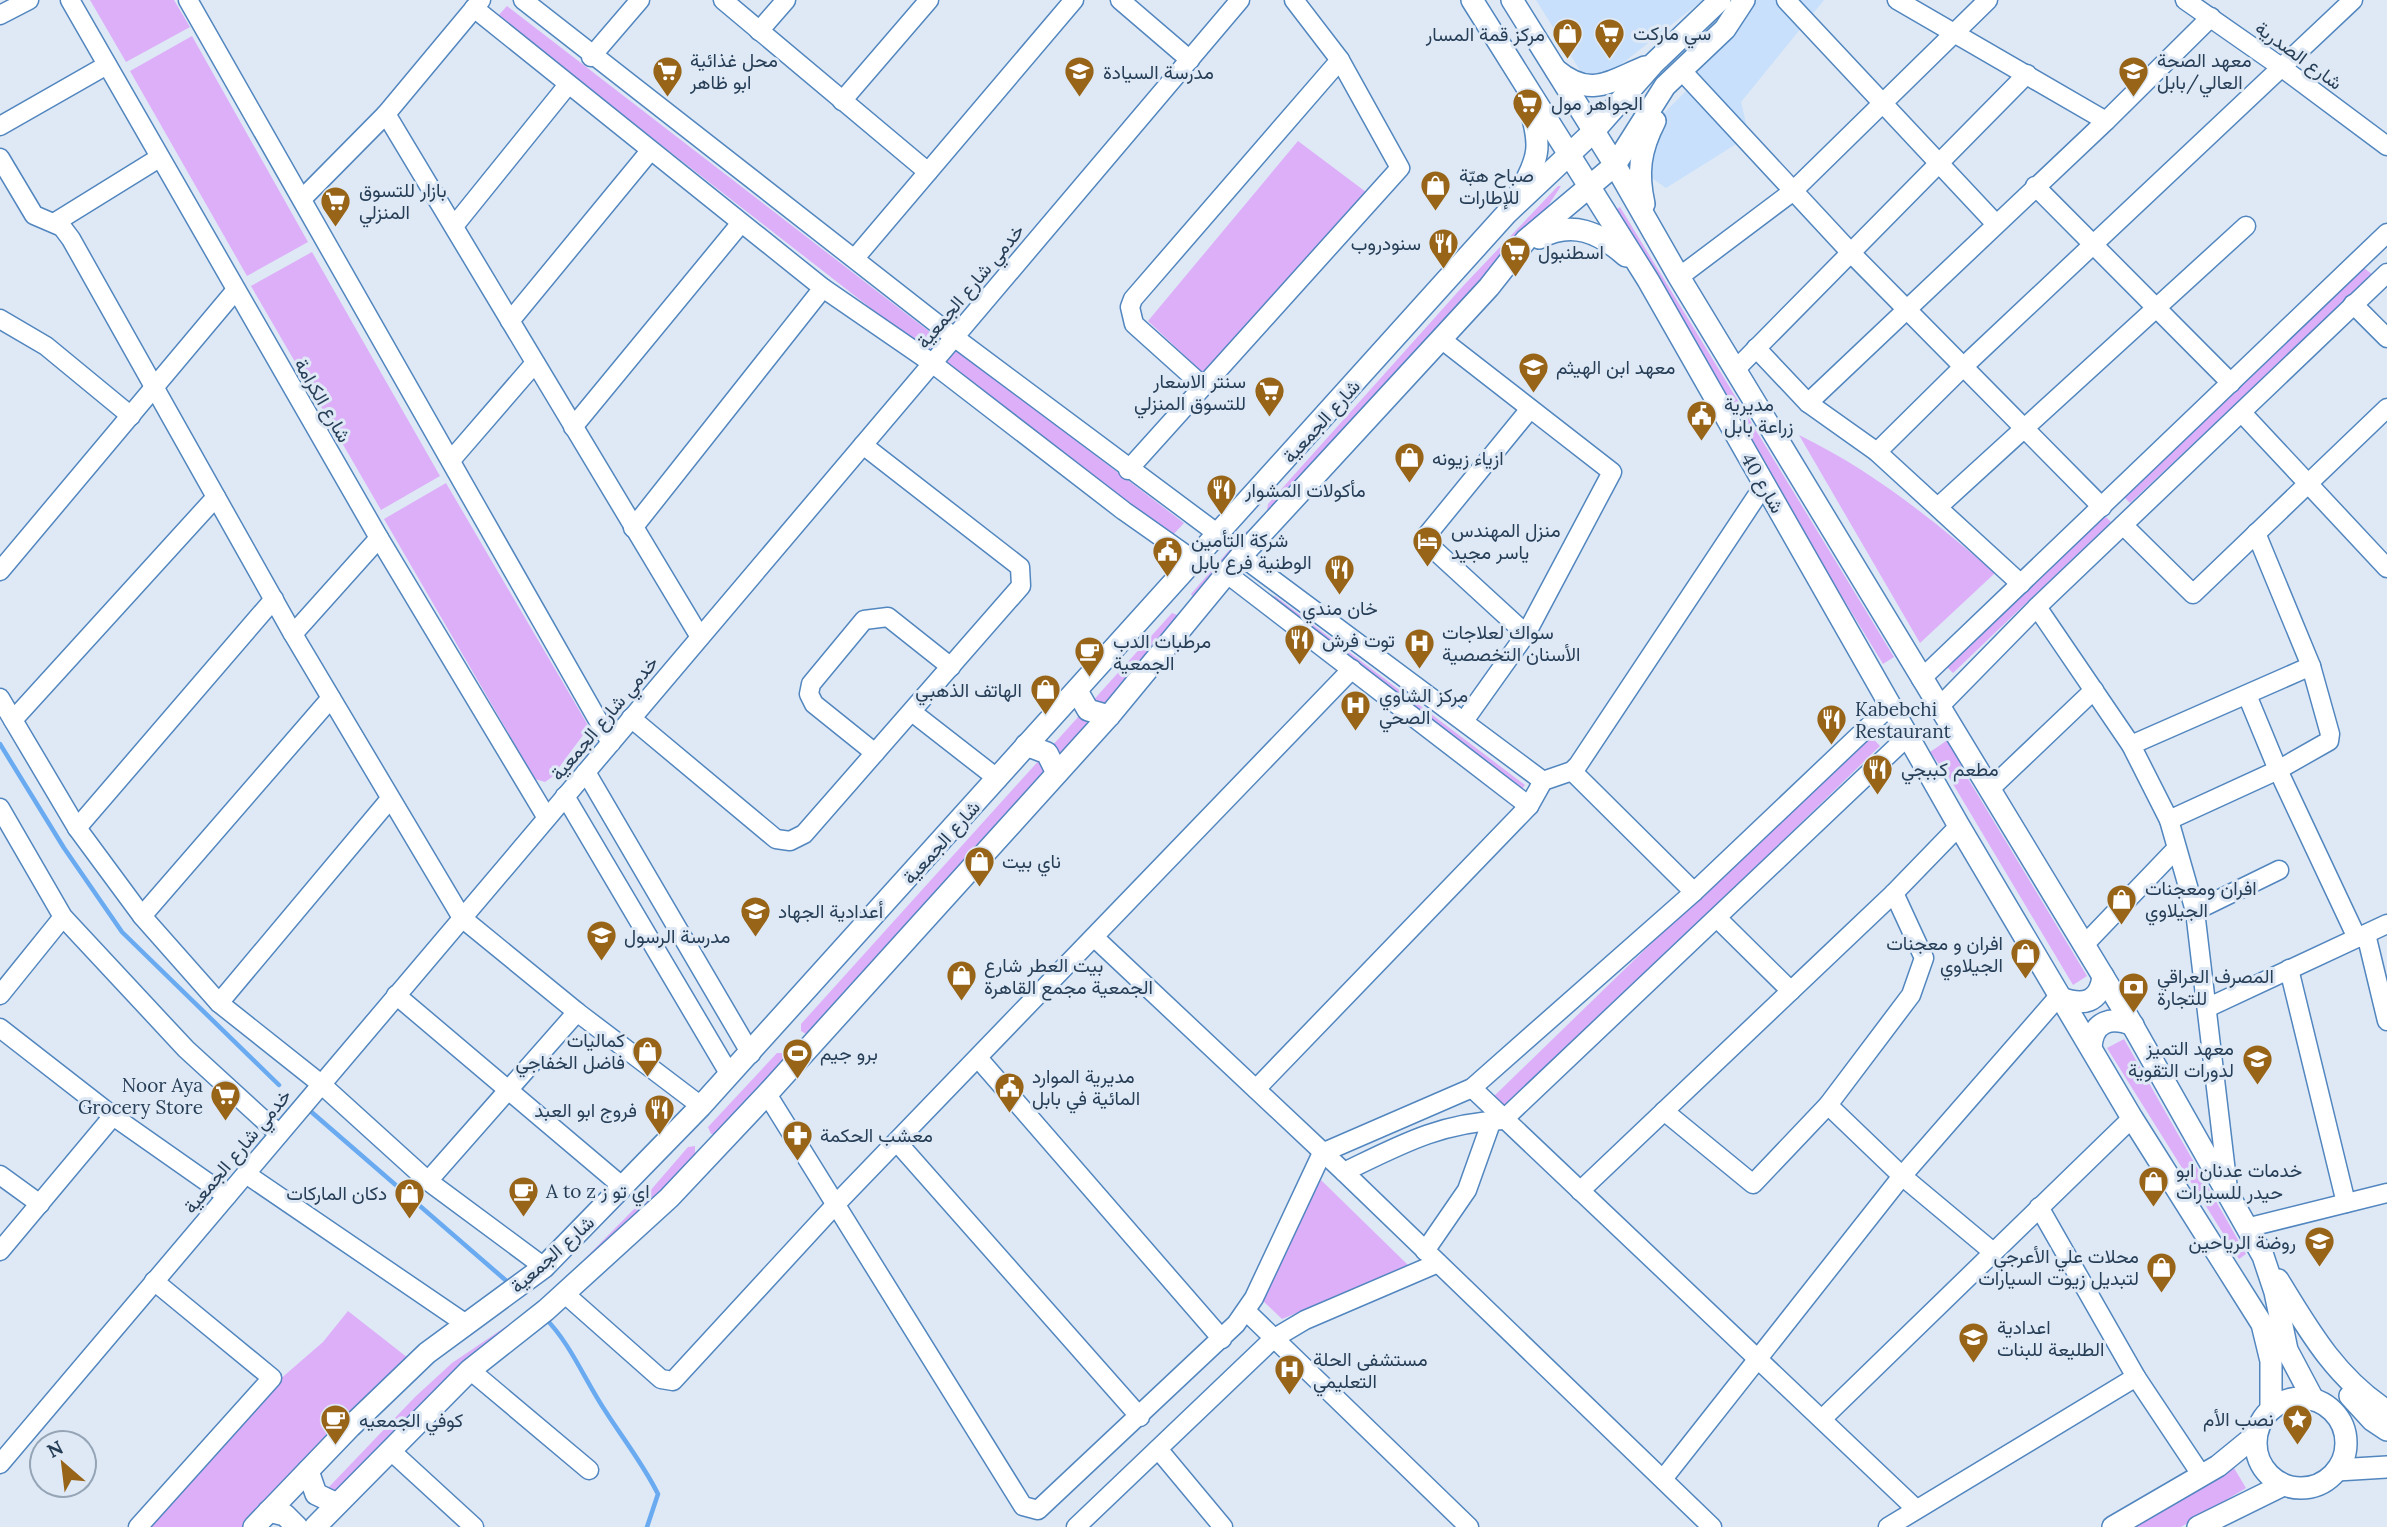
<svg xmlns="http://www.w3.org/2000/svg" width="2387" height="1527" viewBox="0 0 2387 1527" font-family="Lora,Vazirmatn,serif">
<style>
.built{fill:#c8e0fb}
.green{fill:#ddaff9}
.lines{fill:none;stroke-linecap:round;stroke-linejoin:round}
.stream{stroke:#6aaaf1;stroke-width:4.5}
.minor-casing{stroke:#5286bf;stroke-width:21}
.major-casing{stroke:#5286bf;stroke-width:24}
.minor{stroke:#fff;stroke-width:18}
.major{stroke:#fff;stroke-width:21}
.labels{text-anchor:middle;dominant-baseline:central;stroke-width:6;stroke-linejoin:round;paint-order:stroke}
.poi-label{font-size:19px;fill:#273e57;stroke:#dee9f5;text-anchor:start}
.street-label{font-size:19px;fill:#273e57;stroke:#dee9f5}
</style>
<rect width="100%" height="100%" fill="#dee9f5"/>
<g class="built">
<polygon points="1536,0 1703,0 1591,88"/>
<polygon points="1740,0 1824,0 1741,102 1749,136 1666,188 1621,156 1689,88"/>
</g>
<g class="green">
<polygon points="90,0 174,0 190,27 126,62"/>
<polygon points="507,6 939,339 927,352 497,17"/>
<polygon points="192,36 308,242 247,276 130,71"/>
<polygon points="1298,141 1370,195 1206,376 1148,321"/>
<polygon points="1558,186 1561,186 1526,240 1272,514 1267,510 1268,504 1464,285"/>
<polygon points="1620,207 1894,657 1883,664 1609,214"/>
<polygon points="312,252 440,476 381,510 251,286"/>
<polygon points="2364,268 2373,275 2130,503 2119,492"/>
<polygon points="957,350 1184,523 1172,536 946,362"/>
<path d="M1799,435c74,36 134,85 196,138l-75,70z"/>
<polygon points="446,483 589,727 552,777 545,782 535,779 384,519"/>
<polygon points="2098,509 2111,522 1953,673 1942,662"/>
<polygon points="1249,531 1252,533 1196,602 1191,594 1245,532"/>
<polygon points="1275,596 1525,785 1517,795 1266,606"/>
<polygon points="1172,613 1182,617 1182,622 812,1033 806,1034 801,1031 801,1024"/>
<polygon points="1868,733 1880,746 1504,1112 1490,1100"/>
<polygon points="1949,739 1964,772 2087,976 2073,985 1950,779 1930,752"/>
<polygon points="2124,1039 2246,1254 2239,1259 2107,1048"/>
<polygon points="777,1053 783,1053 787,1062 719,1135 711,1134 708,1127"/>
<polygon points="695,1146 695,1157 634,1223 334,1499 328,1495 328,1488 415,1397 452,1363 542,1302 637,1206 688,1147"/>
<polygon points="1321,1180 1410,1267 1282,1319 1259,1297"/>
<polygon points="348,1311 408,1358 250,1527 136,1527 271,1387 323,1342"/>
<polygon points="2234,1468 2246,1488 2181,1527 2135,1527"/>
</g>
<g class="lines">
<g class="stream">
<polyline points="0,744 64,848 122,932 279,1085"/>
<polyline points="308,1109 510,1284"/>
<path d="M545,1318c26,26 40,63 61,94 18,28 37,52 52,82l-11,33"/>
</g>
<defs>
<g id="minor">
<polyline points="70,0 379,538 547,818"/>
<polyline points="188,0 611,743"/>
<polyline points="523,0 954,337 1218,534"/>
<polyline points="723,0 928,172"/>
<polyline points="1120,0 1190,60"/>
<polyline points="1786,0 1995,223"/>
<polyline points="1897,0 2106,121"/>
<polyline points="2185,0 2281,67 2387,146"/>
<polyline points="474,8 823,288 932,363 1124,511 1195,561"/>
<polyline points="0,15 29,0"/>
<polyline points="759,31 786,0"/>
<polyline points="591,57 640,0"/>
<polyline points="1682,71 1852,254 2102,507"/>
<polyline points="842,101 929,0"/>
<polyline points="386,114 700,637"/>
<polyline points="0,126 107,65"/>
<polyline points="0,158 34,215 62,227 71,239 293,634 462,918 577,1012 701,1106"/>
<polyline points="2035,186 2231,383"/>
<polyline points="302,199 386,114 481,0"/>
<polyline points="54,223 159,158"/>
<polyline points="454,226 567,86"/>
<polyline points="855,258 1074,0"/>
<polyline points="1679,277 1792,192 1988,0"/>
<polyline points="2353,304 2387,338"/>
<polyline points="0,319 46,346 131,416"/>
<polyline points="510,321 650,151"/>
<polyline points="1441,339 1612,472 1526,634 1464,721"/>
<polyline points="1756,348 1808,403 1877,452 2021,584"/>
<polyline points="1737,368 2027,74"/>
<polyline points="1203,386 1134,324 1130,307 1133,299 1340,60"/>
<polyline points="1808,403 2106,121 2211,17"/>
<polyline points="2242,413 2387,568"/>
<polyline points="573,427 741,223"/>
<polyline points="1877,452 1963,367 2353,0"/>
<polyline points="452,459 535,363"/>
<polyline points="1128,470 1400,168 1340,60 1294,0"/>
<polyline points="1938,507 2246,226"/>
<polyline points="2123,525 2193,594 2387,408"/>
<polyline points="633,528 823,288"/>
<polyline points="1241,556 1543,781"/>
<polyline points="0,571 235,291"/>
<polyline points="1226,573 1529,806"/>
<polyline points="2037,607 2131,745 2169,820 2195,911 2228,1189"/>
<polyline points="293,634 379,538"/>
<polyline points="1526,634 1429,545 1427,535 1530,409"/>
<polyline points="1921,679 2387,233"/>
<polyline points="2247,695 2278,770 2357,938"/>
<polyline points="0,698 77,828 142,916 219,1003 321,1084 428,1181 544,1267"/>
<polyline points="1939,707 2037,607 2387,273"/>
<polyline points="912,712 998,779"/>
<polyline points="631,718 776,839 790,841 804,834 1021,586 1020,567 863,445"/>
<polyline points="13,720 216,497"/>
<polyline points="2131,745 2311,666"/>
<polyline points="875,753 814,704 809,694 811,684 864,620 888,617 951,667"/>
<polyline points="1572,771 1694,892"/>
<polyline points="586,772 751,1054"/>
<polyline points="1990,789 2094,690"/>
<polyline points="565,796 730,1075"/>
<polyline points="0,808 63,917 186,1049 279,1134"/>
<polyline points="2169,820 2278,770 2329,741 2330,734 2311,666 2256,533"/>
<polyline points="77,828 274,599"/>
<polyline points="2195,911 2279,870"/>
<polyline points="142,916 331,698"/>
<polyline points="1717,918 1791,991"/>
<polyline points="2366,934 2387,1021"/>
<polyline points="1095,938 1344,1172 1712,1527"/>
<polyline points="2084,945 2176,849"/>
<polyline points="2289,969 2346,1203"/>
<polyline points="0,995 63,917"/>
<polyline points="396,995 623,1187"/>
<polyline points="219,1003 390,799"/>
<polyline points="2209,1007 2387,924"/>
<polyline points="0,1028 113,1116 227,1196"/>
<polyline points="978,1058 1222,1339"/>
<polyline points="1472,1088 1916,1509"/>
<polyline points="1256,1089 1529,806 1543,781 1572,771 1578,765 1764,485"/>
<polyline points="767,1094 1023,1506 1038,1510 1236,1324 1254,1298 1322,1153 1472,1088 1694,892 1890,706"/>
<polyline points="1828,1105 1902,1176 1993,1252"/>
<polyline points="1664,1111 1753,1184 1828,1105 1911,995 1924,958 1894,893"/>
<polyline points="897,1142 1140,1417"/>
<path d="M1344,1172c56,-27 95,-49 159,-52l405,-384"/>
<polyline points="246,1174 466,1324"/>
<polyline points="0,1175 40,1204"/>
<polyline points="428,1181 577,1012"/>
<polyline points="1580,1191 1894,893 1959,826"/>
<polyline points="2039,1207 2136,1377 2202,1476"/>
<polyline points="2246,1228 2387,1193"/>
<polyline points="0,1251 113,1116"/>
<polyline points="1425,1251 1467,1190 1492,1120"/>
<polyline points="565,1294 661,1379 673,1381 837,1203 1352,669"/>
<polyline points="1246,1311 1469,1527"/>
<polyline points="470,1370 589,1470"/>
<polyline points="1822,1419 2132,1118"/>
<polyline points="1158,1449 1223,1527"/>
<polyline points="390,1450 474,1527"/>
<polyline points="0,1464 1240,0"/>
<polyline points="1663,1479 1902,1176 2059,996"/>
<polyline points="138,1527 272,1378 154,1281"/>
<polyline points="1076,1527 1273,1339 1305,1320 1438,1263"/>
<polyline points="1888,1527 2136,1377"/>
</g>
<g id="major">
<polyline points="1472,0 1648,280 1959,826 2132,1118 2262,1324 2271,1361 2271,1409"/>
<polyline points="1512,0 1615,165 1679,277 2129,1019 2263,1256 2275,1292 2287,1350 2313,1399"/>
<path d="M1556,70c35,29 54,11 89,-3"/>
<path d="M1521,190c19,-33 20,-46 9,-82"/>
<path d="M1644,204c-7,-31 -4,-54 11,-83"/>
<path d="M1539,238c33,-18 60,-6 87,18"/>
<polyline points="1077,691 1088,710 1109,716"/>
<polyline points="1026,745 1047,753 1057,773"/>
<path d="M2061,998c22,8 39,5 42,-22"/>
<path d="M2091,1047c2,-26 20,-31 42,-22"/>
<path d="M2278,1280c31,51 58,98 109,131"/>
<polyline points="2350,1396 2372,1420 2387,1430"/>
<circle cx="2301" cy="1443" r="45"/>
<polyline points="2337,1470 2387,1467"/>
<polyline points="308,1471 316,1494 337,1504"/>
<polyline points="269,1511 285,1515 297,1527"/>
<polyline points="254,1527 350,1427 427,1353 544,1267 701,1106 1507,213 1593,132 1653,64 1720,0"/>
<polyline points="315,1527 470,1370 546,1310 669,1198 767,1094 1109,716 1241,556 1489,287 1526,240 1615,165 1665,86 1725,29 1744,0"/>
<polyline points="2113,1527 2218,1466 2256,1435"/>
<polyline points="2198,1527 2283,1485"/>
</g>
</defs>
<use href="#minor" class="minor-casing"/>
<use href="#major" class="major-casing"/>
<use href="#minor" class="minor"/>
<use href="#major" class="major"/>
</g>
<defs>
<symbol id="supermarket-pin" viewBox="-11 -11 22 30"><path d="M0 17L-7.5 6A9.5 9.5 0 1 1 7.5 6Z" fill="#976418" stroke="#dee9f5"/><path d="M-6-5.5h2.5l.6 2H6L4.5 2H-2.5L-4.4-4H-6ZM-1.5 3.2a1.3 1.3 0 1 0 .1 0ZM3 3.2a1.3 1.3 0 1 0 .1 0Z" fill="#fff"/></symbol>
<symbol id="shop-pin" viewBox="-11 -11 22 30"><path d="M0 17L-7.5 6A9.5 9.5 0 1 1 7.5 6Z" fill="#976418" stroke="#dee9f5"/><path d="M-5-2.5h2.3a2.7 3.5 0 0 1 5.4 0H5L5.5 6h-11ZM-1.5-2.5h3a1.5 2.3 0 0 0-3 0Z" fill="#fff"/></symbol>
<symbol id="school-pin" viewBox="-11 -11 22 30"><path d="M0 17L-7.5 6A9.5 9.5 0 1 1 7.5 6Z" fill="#976418" stroke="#dee9f5"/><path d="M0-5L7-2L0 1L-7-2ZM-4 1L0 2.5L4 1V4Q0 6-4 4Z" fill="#fff"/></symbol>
<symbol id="restaurant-pin" viewBox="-11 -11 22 30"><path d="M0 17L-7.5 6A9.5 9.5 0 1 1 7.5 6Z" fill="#976418" stroke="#dee9f5"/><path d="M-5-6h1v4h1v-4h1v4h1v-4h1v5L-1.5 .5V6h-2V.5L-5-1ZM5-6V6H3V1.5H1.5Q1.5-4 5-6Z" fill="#fff"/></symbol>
<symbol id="civic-pin" viewBox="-11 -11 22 30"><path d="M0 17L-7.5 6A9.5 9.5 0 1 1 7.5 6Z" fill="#976418" stroke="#dee9f5"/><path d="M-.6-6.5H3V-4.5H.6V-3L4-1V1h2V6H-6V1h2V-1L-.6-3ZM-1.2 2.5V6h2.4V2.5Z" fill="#fff"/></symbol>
<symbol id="hotel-pin" viewBox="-11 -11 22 30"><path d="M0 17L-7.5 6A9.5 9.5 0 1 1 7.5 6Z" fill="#976418" stroke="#dee9f5"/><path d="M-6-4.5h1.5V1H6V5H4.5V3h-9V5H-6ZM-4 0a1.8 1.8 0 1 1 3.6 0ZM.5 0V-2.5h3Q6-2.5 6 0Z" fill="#fff"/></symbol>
<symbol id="hospital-pin" viewBox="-11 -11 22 30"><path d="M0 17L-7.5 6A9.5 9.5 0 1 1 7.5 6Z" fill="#976418" stroke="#dee9f5"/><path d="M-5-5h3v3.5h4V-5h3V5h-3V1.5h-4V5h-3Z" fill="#fff"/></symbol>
<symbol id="cafe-pin" viewBox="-11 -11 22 30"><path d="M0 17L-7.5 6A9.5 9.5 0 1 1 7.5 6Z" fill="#976418" stroke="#dee9f5"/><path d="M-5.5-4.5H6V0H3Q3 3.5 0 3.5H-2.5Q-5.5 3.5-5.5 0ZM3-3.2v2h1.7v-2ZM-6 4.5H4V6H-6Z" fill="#fff"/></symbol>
<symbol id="bank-pin" viewBox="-11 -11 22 30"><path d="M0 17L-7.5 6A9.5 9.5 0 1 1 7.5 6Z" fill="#976418" stroke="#dee9f5"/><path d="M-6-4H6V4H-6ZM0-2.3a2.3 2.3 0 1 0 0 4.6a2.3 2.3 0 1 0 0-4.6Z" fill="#fff"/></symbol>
<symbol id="stadium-pin" viewBox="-11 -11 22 30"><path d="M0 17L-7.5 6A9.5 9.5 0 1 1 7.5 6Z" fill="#976418" stroke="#dee9f5"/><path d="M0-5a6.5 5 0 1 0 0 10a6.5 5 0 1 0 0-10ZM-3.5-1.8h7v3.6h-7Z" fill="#fff"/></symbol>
<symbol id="pharmacy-pin" viewBox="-11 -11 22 30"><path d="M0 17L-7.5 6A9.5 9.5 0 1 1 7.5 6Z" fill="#976418" stroke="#dee9f5"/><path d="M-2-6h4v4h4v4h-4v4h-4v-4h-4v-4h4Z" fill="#fff"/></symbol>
<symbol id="sight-pin" viewBox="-11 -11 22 30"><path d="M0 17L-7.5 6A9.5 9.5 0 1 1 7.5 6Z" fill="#976418" stroke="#dee9f5"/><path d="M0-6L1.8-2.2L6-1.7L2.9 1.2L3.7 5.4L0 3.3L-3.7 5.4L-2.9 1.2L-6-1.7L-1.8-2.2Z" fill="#fff"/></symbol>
</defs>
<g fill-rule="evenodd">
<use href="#supermarket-pin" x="1592" y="16" width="35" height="47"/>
<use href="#shop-pin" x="1550" y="16" width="35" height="47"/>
<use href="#supermarket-pin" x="650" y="54" width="35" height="47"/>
<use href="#school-pin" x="2116" y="54" width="35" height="47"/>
<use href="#school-pin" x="1062" y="54" width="35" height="47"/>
<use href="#supermarket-pin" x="1510" y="86" width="35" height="47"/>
<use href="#shop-pin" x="1418" y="168" width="35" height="47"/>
<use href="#supermarket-pin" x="318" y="184" width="35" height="47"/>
<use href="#restaurant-pin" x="1426" y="226" width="35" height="47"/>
<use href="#supermarket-pin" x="1498" y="234" width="35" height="47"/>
<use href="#school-pin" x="1516" y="350" width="35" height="47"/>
<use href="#supermarket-pin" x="1252" y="374" width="35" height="47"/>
<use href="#civic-pin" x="1684" y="398" width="35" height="47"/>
<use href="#shop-pin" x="1392" y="440" width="35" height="47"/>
<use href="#restaurant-pin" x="1204" y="472" width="35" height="47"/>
<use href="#hotel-pin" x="1410" y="524" width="35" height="47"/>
<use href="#civic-pin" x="1150" y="534" width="35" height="47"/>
<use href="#restaurant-pin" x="1322" y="552" width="35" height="47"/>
<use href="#restaurant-pin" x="1282" y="622" width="35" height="47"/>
<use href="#hospital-pin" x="1402" y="626" width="35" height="47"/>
<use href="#cafe-pin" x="1072" y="634" width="35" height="47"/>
<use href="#shop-pin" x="1028" y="672" width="35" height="47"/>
<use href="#hospital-pin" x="1338" y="688" width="35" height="47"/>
<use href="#restaurant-pin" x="1814" y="702" width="35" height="47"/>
<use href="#restaurant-pin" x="1860" y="752" width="35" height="47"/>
<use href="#shop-pin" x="962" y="844" width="35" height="47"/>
<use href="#shop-pin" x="2104" y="882" width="35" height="47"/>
<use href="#school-pin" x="738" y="894" width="35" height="47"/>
<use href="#school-pin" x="584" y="918" width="35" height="47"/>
<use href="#shop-pin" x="2008" y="936" width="35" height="47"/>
<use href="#shop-pin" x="944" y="958" width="35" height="47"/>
<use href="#bank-pin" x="2116" y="970" width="35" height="47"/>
<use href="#shop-pin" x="630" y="1034" width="35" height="47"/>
<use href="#stadium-pin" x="780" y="1036" width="35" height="47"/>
<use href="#school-pin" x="2240" y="1042" width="35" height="47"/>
<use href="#civic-pin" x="992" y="1070" width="35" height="47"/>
<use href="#supermarket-pin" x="208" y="1078" width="35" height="47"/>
<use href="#restaurant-pin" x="642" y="1092" width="35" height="47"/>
<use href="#pharmacy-pin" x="780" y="1118" width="35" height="47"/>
<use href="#shop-pin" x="2136" y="1164" width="35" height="47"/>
<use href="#cafe-pin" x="506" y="1174" width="35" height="47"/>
<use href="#shop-pin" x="392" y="1176" width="35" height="47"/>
<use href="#school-pin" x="2302" y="1224" width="35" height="47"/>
<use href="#shop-pin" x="2144" y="1250" width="35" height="47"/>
<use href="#school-pin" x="1956" y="1320" width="35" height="47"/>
<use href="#hospital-pin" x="1272" y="1352" width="35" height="47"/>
<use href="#sight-pin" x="2280" y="1402" width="35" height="47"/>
<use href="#cafe-pin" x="318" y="1402" width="35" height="47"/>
</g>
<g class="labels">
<g class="poi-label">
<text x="1633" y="33">سي ماركت</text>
<text x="1545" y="34" text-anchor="end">مركز قمة المسار</text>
<text x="690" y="60">محل غذائية<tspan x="690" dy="22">ابو ظاهر</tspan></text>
<text x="2157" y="60">معهد الصحة<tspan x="2157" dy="22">العالي/بابل</tspan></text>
<text x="1103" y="72">مدرسة السيادة</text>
<text x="1551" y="103">الجواهر مول</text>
<text x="1459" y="175">صباح هبّة<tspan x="1459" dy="22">للإطارات</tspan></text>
<text x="359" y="190">بازار للتسوق<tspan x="359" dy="22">المنزلي</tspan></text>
<text x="1421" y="243" text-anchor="end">سنودروب</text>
<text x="1538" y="252">اسطنبول</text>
<text x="1556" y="367">معهد ابن الهيثم</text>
<text x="1246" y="381" text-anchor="end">سنتر الاسعار<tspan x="1246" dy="22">للتسوق المنزلي</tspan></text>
<text x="1724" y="404">مديرية<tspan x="1724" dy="22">زراعة بابل</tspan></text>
<text x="1432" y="458">ازياء زيونه</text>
<text x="1245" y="490">مأكولات المشوار</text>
<text x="1451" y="530">منزل المهندس<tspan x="1451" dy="22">ياسر مجيد</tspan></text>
<text x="1191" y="540">شركة التأمين<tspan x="1191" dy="22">الوطنية فرع بابل</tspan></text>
<text x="1340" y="608" text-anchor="middle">خان مندي</text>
<text x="1442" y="632">سواك لعلاجات<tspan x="1442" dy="22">الأسنان التخصصية</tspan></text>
<text x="1322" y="640">توت فرش</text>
<text x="1113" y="641">مرطبات الدب<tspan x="1113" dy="22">الجمعية</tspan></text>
<text x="1022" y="690" text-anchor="end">الهاتف الذهبي</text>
<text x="1379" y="695">مركز الشاوي<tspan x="1379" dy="22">الصحي</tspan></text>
<text x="1855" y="709">Kabebchi<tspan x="1855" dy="22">Restaurant</tspan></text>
<text x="1901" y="769">مطعم كببجي</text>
<text x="1002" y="861">ناي بيت</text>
<text x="2145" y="888">افران ومعجنات<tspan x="2145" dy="22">الجيلاوي</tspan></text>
<text x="778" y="911">أعدادية الجهاد</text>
<text x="624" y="936">مدرسة الرسول</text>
<text x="2003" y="943" text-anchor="end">افران و معجنات<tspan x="2003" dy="22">الجيلاوي</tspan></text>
<text x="984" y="965">بيت العطر شارع<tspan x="984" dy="22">الجمعية مجمع القاهرة</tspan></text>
<text x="2157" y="976">المصرف العراقي<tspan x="2157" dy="22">للتجارة</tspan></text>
<text x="625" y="1040" text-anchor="end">كماليات<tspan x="625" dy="22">فاضل الخفاجي</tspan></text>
<text x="2234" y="1048" text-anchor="end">معهد التميز<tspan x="2234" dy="22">لدورات التقوية</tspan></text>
<text x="820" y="1053">برو جيم</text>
<text x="1032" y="1076">مديرية الموارد<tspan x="1032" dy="22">المائية في بابل</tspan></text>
<text x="203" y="1085" text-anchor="end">Noor Aya<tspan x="203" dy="22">Grocery Store</tspan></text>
<text x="637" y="1110" text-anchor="end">فروج ابو العبد</text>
<text x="820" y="1135">معشب الحكمة</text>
<text x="2176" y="1170">خدمات عدنان ابو<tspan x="2176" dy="22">حيدر للسيارات</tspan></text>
<text x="546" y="1191">A to z اي تو ز</text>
<text x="387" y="1193" text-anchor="end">دكان الماركات</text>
<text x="2296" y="1242" text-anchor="end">روضة الرياحين</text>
<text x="2139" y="1256" text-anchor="end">محلات علي الأعرجي<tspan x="2139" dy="22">لتبديل زيوت السيارات</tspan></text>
<text x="1997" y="1327">اعدادية<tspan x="1997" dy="22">الطليعة للبنات</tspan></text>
<text x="1313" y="1359">مستشفى الحلة<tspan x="1313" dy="22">التعليمي</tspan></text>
<text x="2274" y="1419" text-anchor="end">نصب الأم</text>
<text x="359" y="1420">كوفي الجمعيه</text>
</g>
<g class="street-label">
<text transform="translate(2299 55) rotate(36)">شارع الصدرية</text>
<text transform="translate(970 286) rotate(-50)">خدمي شارع الجمعية</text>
<text transform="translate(323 400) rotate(60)">شارع الكرامة</text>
<text transform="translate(1321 421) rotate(-48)">شارع الجمعية</text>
<text transform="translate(1763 483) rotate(60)">شارع 40</text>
<text transform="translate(604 718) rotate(-50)">خدمي شارع الجمعية</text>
<text transform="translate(941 842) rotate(-48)">شارع الجمعية</text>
<text transform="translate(237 1151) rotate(-50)">خدمي شارع الجمعية</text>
<text transform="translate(552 1254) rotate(-42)">شارع الجمعية</text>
</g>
</g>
<g transform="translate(63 1464) rotate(332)"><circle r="33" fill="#dee9f5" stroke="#95a5b6" stroke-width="2"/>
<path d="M0-5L12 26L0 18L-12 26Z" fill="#976418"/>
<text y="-10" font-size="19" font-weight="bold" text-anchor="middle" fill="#273e57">N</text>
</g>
</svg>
